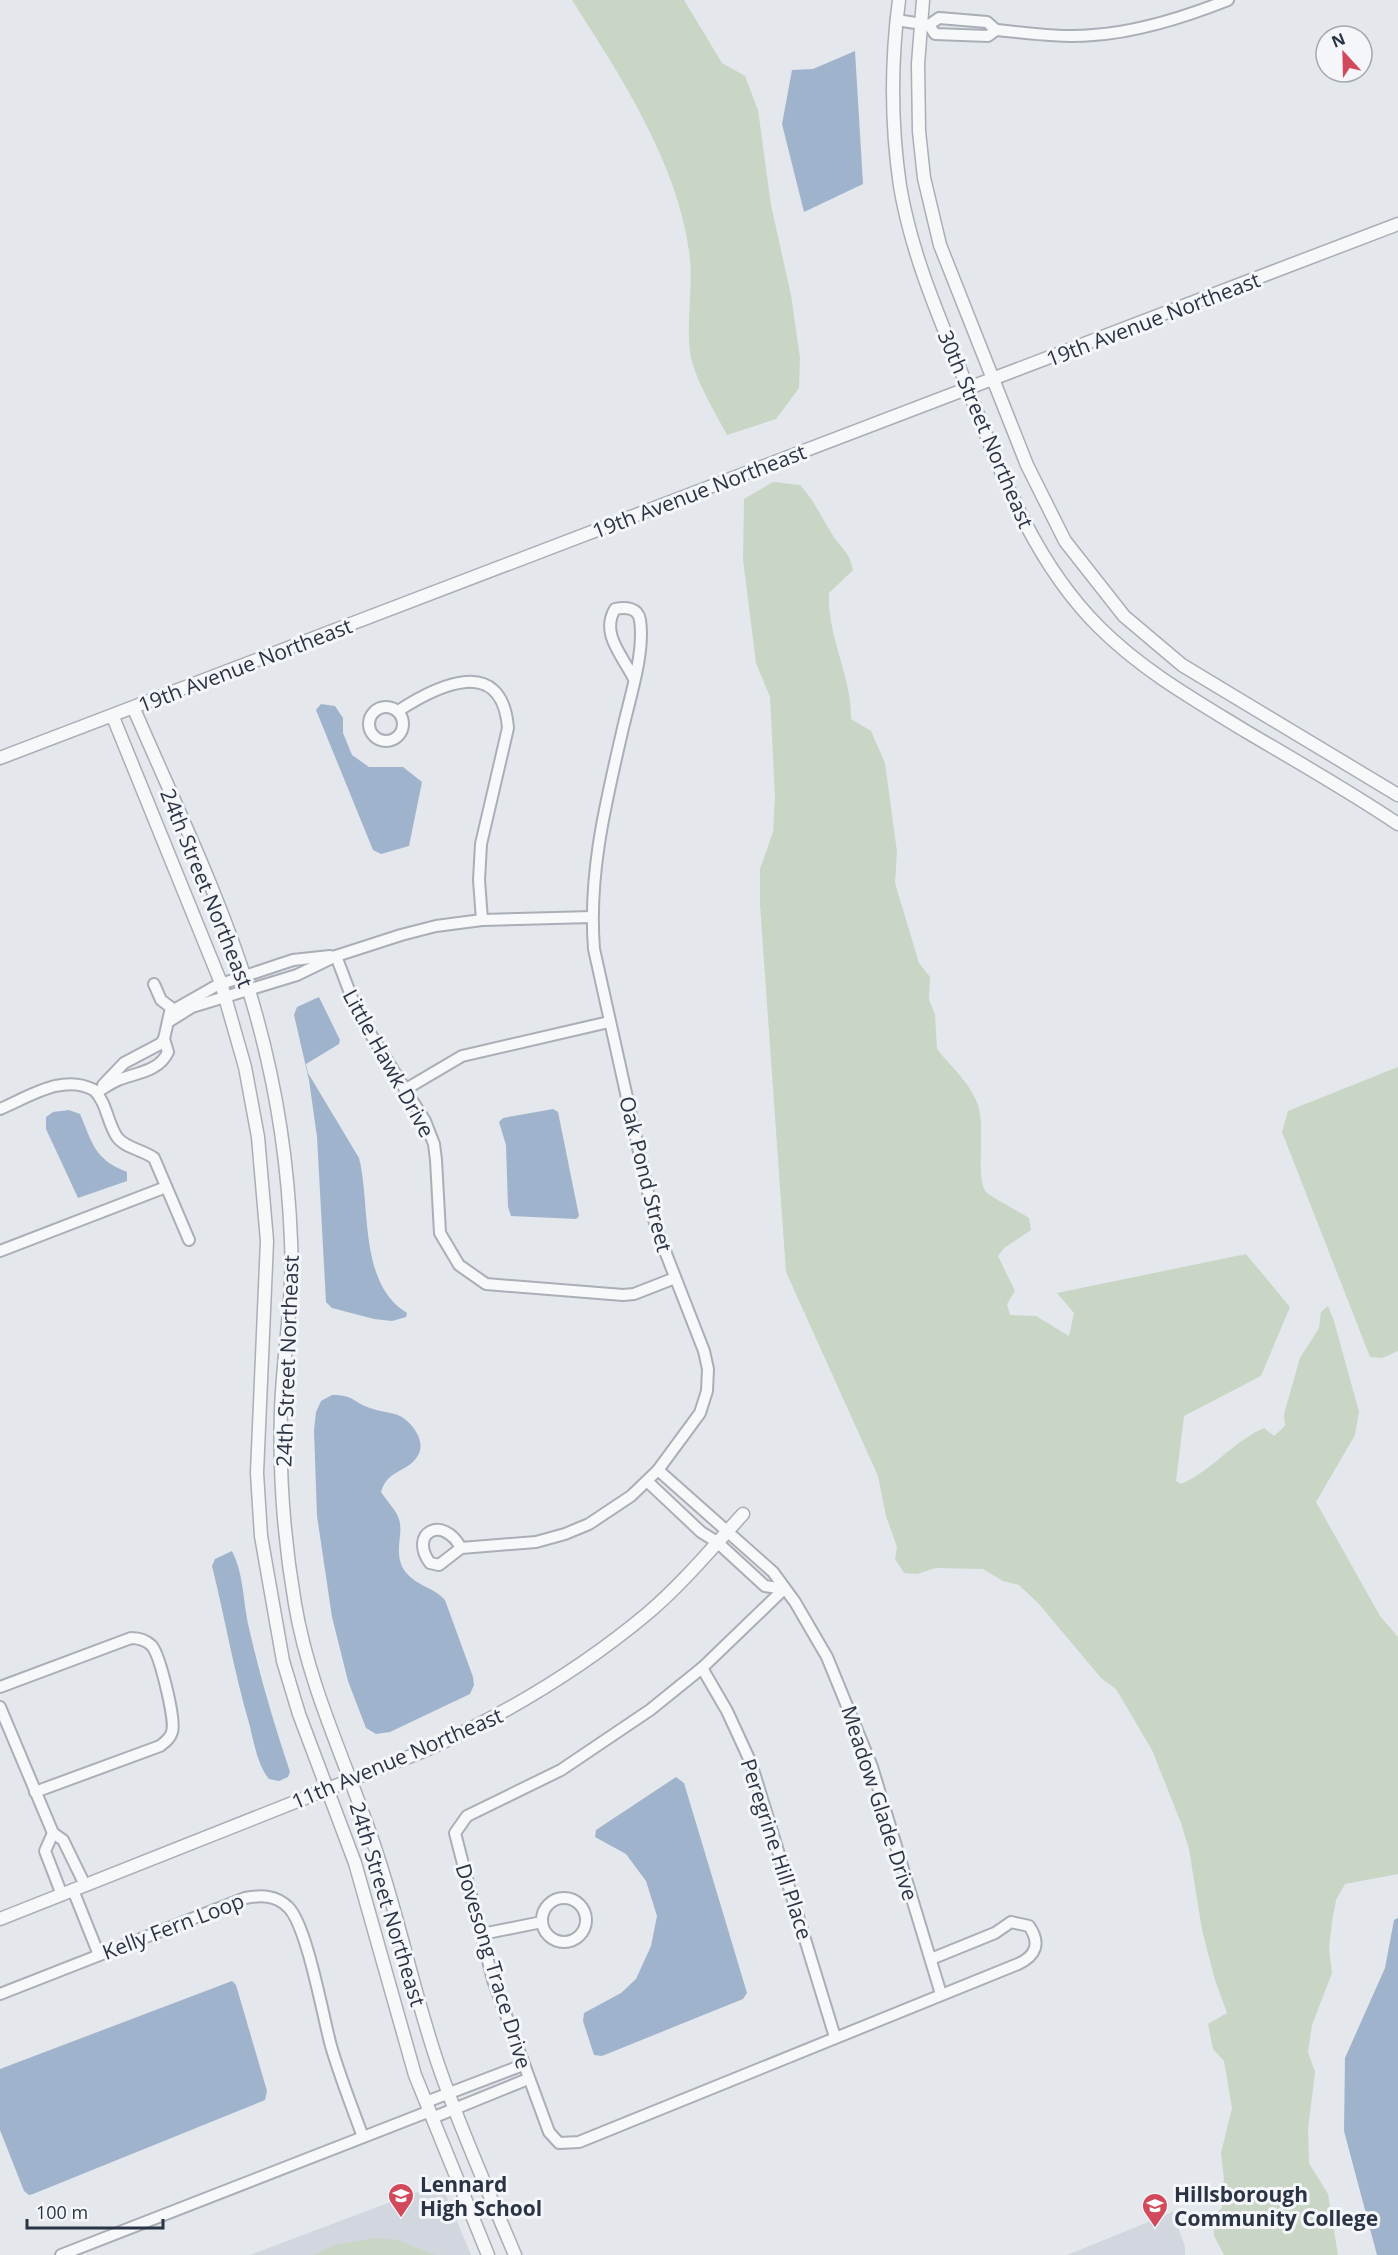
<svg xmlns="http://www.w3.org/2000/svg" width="1398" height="2255" viewBox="0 0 1398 2255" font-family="'Open Sans',sans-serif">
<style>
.built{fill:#d2d6de}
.green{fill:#c9d6c5}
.water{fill:#9fb4cc}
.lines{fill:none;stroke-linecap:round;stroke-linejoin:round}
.minor-casing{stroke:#a9aeb7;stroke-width:14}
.tertiary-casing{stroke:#a9aeb7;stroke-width:15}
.minor{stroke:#f7f8fa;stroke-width:10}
.tertiary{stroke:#f7f8fa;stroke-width:12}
.labels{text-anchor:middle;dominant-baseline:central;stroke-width:6;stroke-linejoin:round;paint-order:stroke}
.street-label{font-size:21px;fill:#2b3445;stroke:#f4f6f9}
.poi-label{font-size:21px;font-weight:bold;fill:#2b3445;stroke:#f4f6f9;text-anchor:start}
</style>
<rect width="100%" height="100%" fill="#e4e7ec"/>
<g class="built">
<polygon points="441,2183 471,2255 250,2255"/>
<polygon points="1173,2212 1185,2247 1185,2255 1067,2255"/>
</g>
<g class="green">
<path d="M572,0h112l38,63 23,13 13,34 13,95 20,90 9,63 -1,30 -23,31 -49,16c-11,-21 -35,-61 -37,-83 -4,-33 4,-68 -1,-101 -12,-89 -69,-176 -117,-251z"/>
<path d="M773,482l27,3c16,18 20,30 32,49 9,15 17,16 21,36l-24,23c-2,44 23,83 22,126l20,12 14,32 12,89 -2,31 24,80 11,14 -1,23 6,14 2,35c15,19 32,32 41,56 8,23 -3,74 8,87 3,4 36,21 43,26l2,12 -27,18 -6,8 17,35 -8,13 3,11 26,1 33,20 5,-23 -17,-20 189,-39 44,53 -29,69 -77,40 -8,65 5,3c32,-14 51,-42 83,-56l10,8 11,-10 -1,-12 16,-56 19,-30 2,-16 7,-6 6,15 25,91 -4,23 -39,67 64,114 18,21v237l-53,10 -9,16 -4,22 -3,27 3,24 -20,52 -4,27 7,20 -7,57 1,34 19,31 10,61h-114l-10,-19 -1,-20 9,-8 2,-29 -3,-26 11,-45 -8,-47 -11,-12 -5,-25 19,-11 -12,-33 -13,-50 -13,-81 -8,-26 -29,-73 -36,-61 -15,-11 -62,-74 -20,-19 -16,-4 -20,-12 -47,-1 -19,6 -13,-1 -9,-14 2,-12 -11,-31 -8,-40 -92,-204 -26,-367v-36l13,-37 2,-34 -5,-101 -14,-34 -13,-103 1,-61z"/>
<polygon points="1398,1067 1398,1351 1382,1358 1370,1357 1282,1132 1288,1111"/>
<polygon points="375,2238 397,2240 435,2255 313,2255 334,2245"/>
</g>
<g class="water">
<polygon points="855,51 863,184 804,212 782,124 792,70 813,69"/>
<polygon points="321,704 335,706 343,718 343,733 352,755 369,767 403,767 422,782 409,846 381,854 373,850 316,710"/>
<path d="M319,997l21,43 -1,4 -33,20 2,9 51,85c12,46 -1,126 48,155l-1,4 -14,4 -18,-2 -42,-11 -6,-6 -9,-165 -8,-57 -15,-65 3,-8z"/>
<polygon points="553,1109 558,1112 579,1216 576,1219 511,1216 508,1207 506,1145 499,1122 503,1118"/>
<path d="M69,1110l11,4c13,30 14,45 47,58v9l-49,17 -32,-69v-12l7,-5z"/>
<path d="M332,1395c23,0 20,7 38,13 10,4 23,4 32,9 12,8 25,26 15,40 -11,16 -29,12 -36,35 5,8 15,18 18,27 5,16 -6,32 5,51 11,16 30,17 41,30l28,77 1,8 -4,9 -80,38 -14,2 -10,-6 -18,-47 -16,-64 -15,-101 -3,-85 2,-19 5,-11z"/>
<path d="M232,1551c12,23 11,52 17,77 11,49 25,96 41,144l-2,5 -9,4 -10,-2c-12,-15 -15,-37 -20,-56 -15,-52 -24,-104 -37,-157l3,-7z"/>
<polygon points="676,1777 684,1783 747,1993 743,1999 602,2056 594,2055 583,2021 584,2013 621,1993 636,1979 651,1946 657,1916 646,1881 626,1854 595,1837 596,1830"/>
<polygon points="1398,1918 1398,2255 1377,2255 1344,2131 1345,2058 1385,1968 1394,1920"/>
<polygon points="232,1981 236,1985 267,2091 265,2100 33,2194 29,2195 24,2191 0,2130 0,2069"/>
</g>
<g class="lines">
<defs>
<g id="minor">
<polyline points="896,20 929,25 939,18 987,22 996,30 988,36 935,34 929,25"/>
<path d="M996,30c32,3 65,8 97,5 46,-3 92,-18 135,-35"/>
<circle cx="386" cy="724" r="17"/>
<path d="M398,711c40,-26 104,-57 110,17l-27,116 -2,36 3,40"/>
<polyline points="336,956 358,1014 425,1121 434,1144 436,1160 440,1233 459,1265 486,1284 623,1295 634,1294 675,1278"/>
<polyline points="154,984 161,1000 173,1009"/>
<polyline points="221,984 293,960 330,956"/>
<polyline points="168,1022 192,1007 297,975 336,956 401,935 436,926 482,920 592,917"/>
<polyline points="103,1085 124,1063 160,1044 164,1039"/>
<polyline points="406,1089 462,1056 609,1022"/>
<path d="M97,1092c7,-4 14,-9 21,-12 17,-7 41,-8 50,-28l-4,-13 6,-27 51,-29"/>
<path d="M0,1109c29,-12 63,-36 94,-19 13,13 13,32 23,47 8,11 26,13 37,21l35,82"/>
<polyline points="0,1251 166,1187"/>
<polyline points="658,1470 773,1572 795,1602 827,1657 872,1767 941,1994"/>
<polyline points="648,1482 701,1532 717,1542 765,1586 784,1589"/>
<path d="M461,1548c-18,-34 -53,-15 -31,15l9,2 22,-17 75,-6 29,-8 24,-10 42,-28 27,-26 42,-57 7,-22 1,-22 -4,-18 -48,-123 -62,-279c-6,-76 12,-147 29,-221 7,-31 22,-76 17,-108 -2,-13 -15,-13 -25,-11 -15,25 8,47 19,70"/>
<path d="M784,1589l-82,79 -52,42 -89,60 -94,46 -12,17 38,147 56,152 10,11 20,-1 439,-178c18,-8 23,-21 11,-38l-18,-4 -16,11 -64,26"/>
<polyline points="702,1668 727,1711 751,1763 835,2037"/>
<path d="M0,1687l131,-49c8,0 15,2 21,8 8,10 24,74 20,86 -2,7 -7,10 -12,14l-125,46"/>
<polyline points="0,1707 53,1833 63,1840 85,1885"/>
<polyline points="53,1833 45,1851 62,1895"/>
<polyline points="73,1890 99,1955"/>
<circle cx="564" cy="1920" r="22"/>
<polyline points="482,1934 542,1922"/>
<path d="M0,1994l245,-96c16,-3 31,-3 43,9 19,18 35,110 43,139 9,31 21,61 32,91"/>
<polyline points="426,2102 523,2065"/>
<polyline points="432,2118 528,2079"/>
<polyline points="61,2255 430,2111"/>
</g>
<g id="tertiary">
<path d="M899,0c-8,61 -8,125 1,186 11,66 37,126 62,188 36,90 67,183 137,253 44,44 96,73 148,105 51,30 102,59 151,92"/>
<polyline points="923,0 918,64 919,131 924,178 940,245 1027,465 1065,541 1124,616 1182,665 1398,795"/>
<path d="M134,709c40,93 86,187 116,285 24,79 38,164 41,247 3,56 -8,113 -10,169 -2,65 3,130 14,194 15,89 56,168 83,253 23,70 37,141 61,210 22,64 50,126 76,188"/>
<polyline points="113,717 221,983 245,1067 258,1137 267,1241 257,1473 261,1536 283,1661 299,1714 355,1863 415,2075 488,2255"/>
<polyline points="0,758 1398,224"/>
<path d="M0,1919l426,-169c80,-36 155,-81 222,-137 35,-30 64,-65 95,-99"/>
</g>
</defs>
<use href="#minor" class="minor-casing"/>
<use href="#tertiary" class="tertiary-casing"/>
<use href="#minor" class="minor"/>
<use href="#tertiary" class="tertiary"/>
</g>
<defs>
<symbol id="school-pin" viewBox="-11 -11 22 30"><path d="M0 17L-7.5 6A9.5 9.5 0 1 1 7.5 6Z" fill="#d1495b" stroke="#f4f6f9"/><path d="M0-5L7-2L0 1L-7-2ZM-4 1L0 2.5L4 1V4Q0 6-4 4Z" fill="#fff"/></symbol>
<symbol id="university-pin" viewBox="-11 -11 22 30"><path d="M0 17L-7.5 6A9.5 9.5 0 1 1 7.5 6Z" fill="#d1495b" stroke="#f4f6f9"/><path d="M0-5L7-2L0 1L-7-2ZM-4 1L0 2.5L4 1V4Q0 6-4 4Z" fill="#fff"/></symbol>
</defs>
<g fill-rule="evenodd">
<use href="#school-pin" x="386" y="2181" width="30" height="40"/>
<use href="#university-pin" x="1140" y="2191" width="30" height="40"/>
</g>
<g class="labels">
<g class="street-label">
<text transform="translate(1153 319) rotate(-21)">19th Avenue Northeast</text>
<text transform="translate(986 429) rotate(67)">30th Street Northeast</text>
<text transform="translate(699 491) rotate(-21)">19th Avenue Northeast</text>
<text transform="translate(245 665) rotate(-21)">19th Avenue Northeast</text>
<text transform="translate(207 888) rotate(68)">24th Street Northeast</text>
<text transform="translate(389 1063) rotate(61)">Little Hawk Drive</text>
<text transform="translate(646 1174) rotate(76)">Oak Pond Street</text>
<text transform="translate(287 1361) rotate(-88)">24th Street Northeast</text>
<text transform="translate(397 1758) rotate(-23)">11th Avenue Northeast</text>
<text transform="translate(880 1803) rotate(72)">Meadow Glade Drive</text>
<text transform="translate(777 1849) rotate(72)">Peregrine Hill Place</text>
<text transform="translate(388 1904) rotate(73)">24th Street Northeast</text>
<text transform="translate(173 1926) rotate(-21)">Kelly Fern Loop</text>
<text transform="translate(494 1966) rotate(73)">Dovesong Trace Drive</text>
</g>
<g class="poi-label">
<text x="420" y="2184">Lennard<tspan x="420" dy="24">High School</tspan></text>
<text x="1174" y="2194">Hillsborough<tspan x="1174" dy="24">Community College</tspan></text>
</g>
</g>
<g transform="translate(1344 54) rotate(338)"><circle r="28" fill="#f4f6f9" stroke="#a4a8b1" stroke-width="1.5"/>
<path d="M0-4.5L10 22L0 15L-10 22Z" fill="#d1495b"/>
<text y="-9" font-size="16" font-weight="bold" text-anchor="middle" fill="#2b3445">N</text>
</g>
<path d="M27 2219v9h136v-9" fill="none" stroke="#2b3445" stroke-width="3"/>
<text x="36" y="2219" font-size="18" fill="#2b3445" stroke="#f4f6f9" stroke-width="4.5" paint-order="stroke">100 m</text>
</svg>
